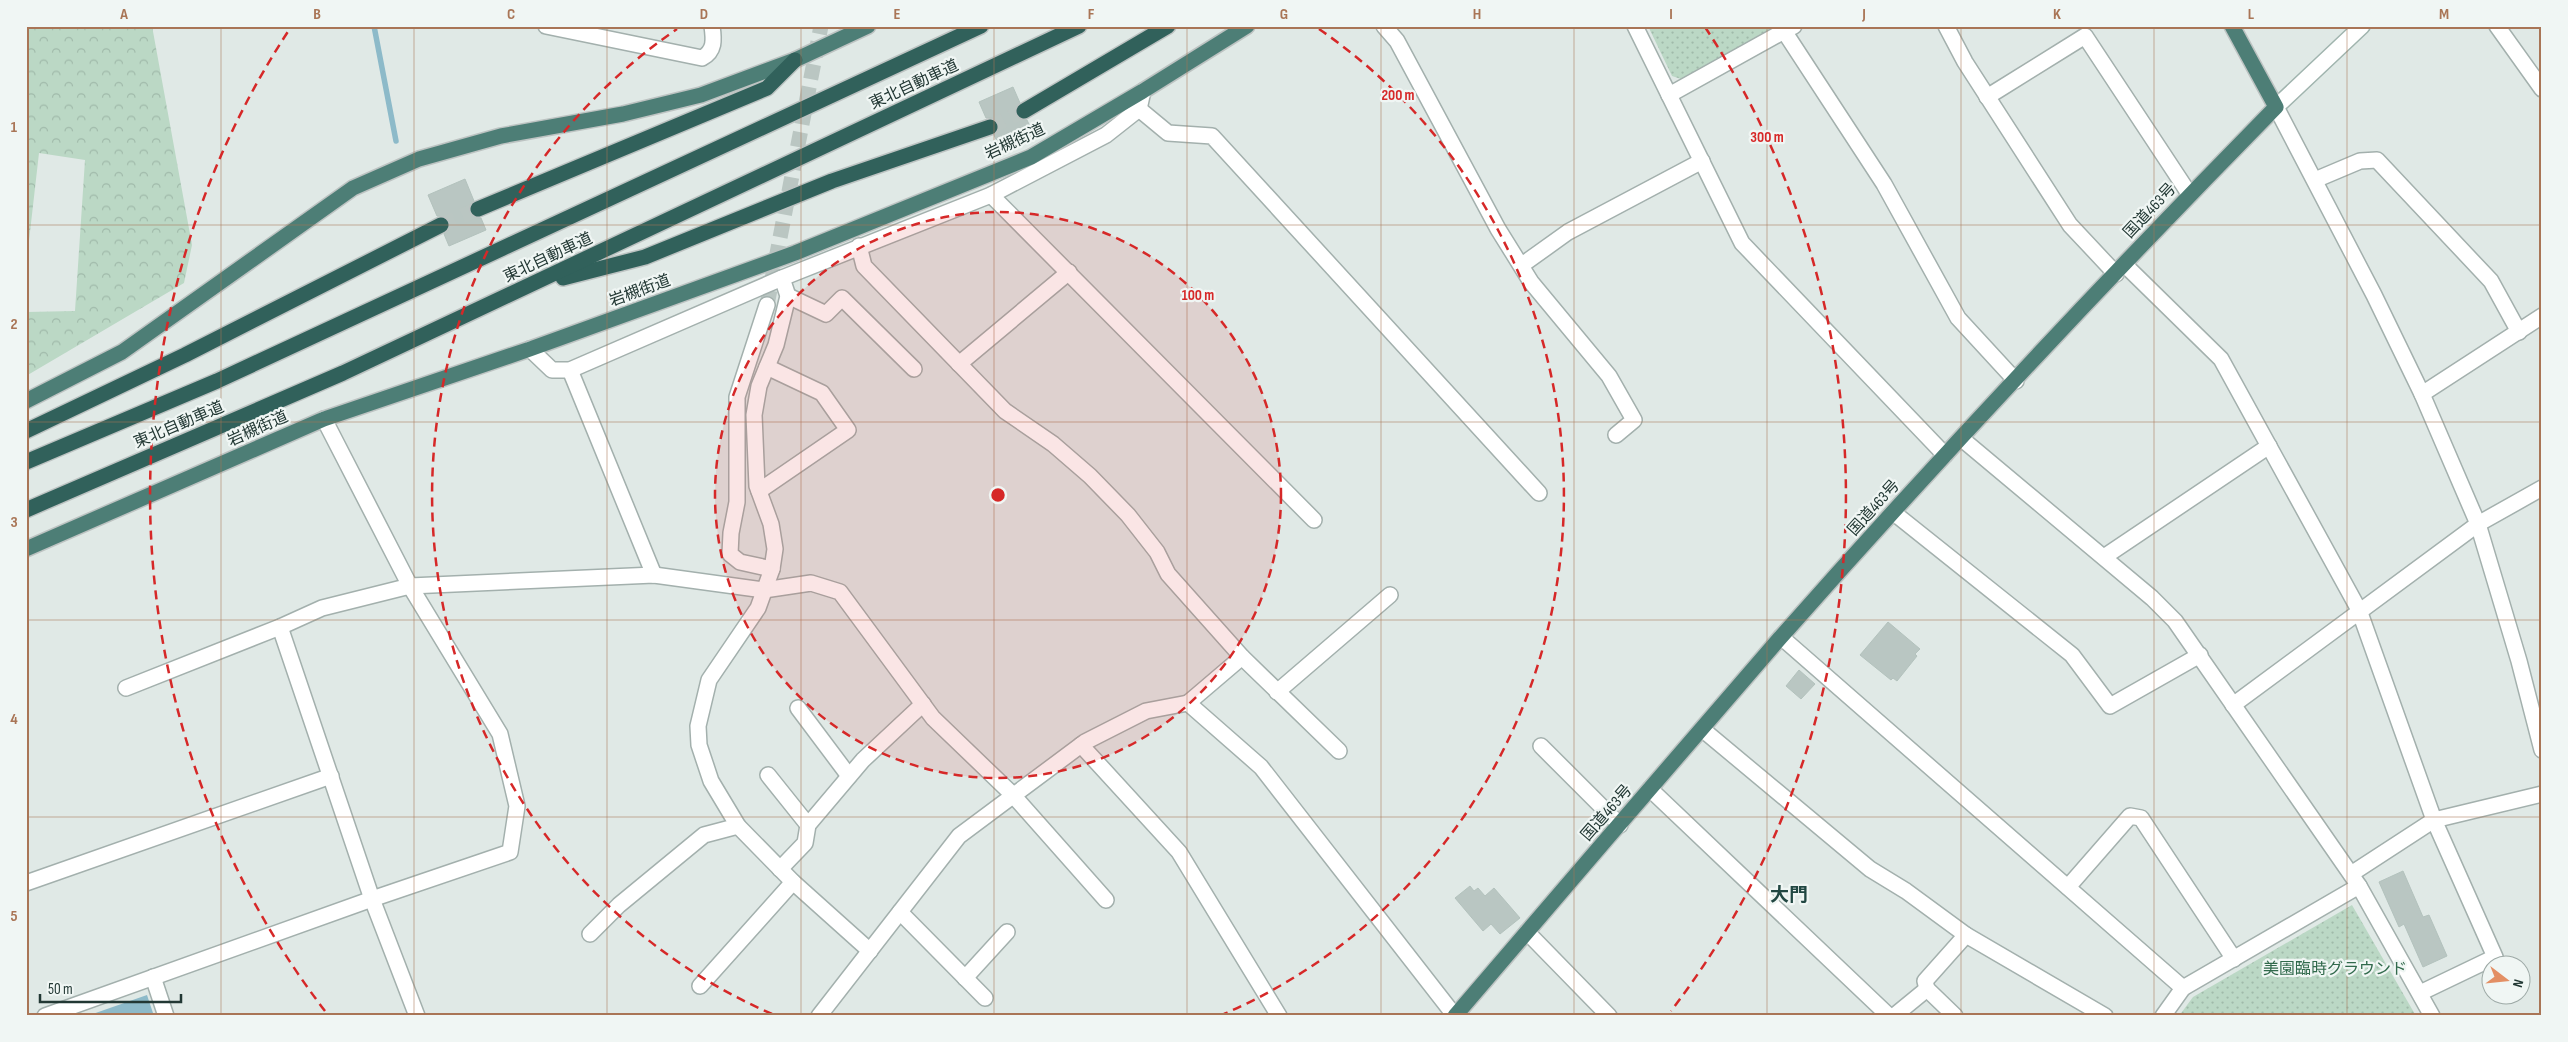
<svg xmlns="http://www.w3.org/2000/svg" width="2568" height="1042" viewBox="0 0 2568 1042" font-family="'Sofia Sans Condensed','Noto Sans JP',sans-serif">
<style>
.forest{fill:url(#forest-crowns)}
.park{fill:url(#park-dots)}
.water{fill:#8dbac9}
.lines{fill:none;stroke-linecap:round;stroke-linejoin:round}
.stream{stroke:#8dbac9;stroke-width:5.5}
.building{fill:#b9c6c2;stroke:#b3c2bd}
.minor-tunnel{stroke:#bac6c2;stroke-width:15;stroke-dasharray:15 8;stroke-linecap:butt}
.motorway-tunnel{stroke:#bac6c2;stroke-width:15;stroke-dasharray:15 8;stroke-linecap:butt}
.minor-casing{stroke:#a3b0ad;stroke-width:18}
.tertiary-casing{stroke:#a3b0ad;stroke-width:18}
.secondary-casing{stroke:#a0b4ae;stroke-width:18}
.trunk-casing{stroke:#bdc3c2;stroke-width:18}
.motorway-casing{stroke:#bdc3c2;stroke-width:18}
.minor{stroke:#fff;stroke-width:15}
.tertiary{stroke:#fff;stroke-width:15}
.secondary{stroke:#fff;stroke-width:15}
.trunk{stroke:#4d7e76;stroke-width:15}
.motorway{stroke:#31615b;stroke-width:15}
.grid{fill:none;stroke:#a97556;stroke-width:1;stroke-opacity:0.55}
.ring{fill:none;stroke:#d62828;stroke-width:2.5;stroke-dasharray:9 6}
.labels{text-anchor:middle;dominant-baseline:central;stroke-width:4.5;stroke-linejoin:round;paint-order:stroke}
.street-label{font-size:16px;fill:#223834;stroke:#f0f6f4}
.park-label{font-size:16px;fill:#316a4c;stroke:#f0f6f4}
.quarter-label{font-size:19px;font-weight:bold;fill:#214742;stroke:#f0f6f4}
.centre{fill:#d62828;stroke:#f0f6f4;stroke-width:2.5}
.ring-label{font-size:15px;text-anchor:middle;font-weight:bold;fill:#d62828;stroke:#f0f6f4;stroke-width:4.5;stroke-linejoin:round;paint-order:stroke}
.neatline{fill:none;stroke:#a97556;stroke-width:2}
.grid-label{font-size:16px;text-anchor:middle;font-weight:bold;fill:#a97556}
</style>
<defs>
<pattern id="forest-crowns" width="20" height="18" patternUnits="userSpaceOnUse" patternTransform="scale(1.25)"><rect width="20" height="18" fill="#bbd8c5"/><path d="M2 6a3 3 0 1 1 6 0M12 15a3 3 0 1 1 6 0" fill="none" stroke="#a0baaa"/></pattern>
<pattern id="park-dots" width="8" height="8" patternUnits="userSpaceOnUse" patternTransform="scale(1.25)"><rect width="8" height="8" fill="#bbd8c5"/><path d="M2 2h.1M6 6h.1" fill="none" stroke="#a0baaa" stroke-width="1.8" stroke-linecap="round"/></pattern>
</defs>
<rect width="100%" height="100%" fill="#e0e9e6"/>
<polygon class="forest" points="26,26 152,26 192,245 184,283 26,376 26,312 75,311 85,160 39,153 26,267"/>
<g class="park">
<polygon points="1648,26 1774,26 1775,27 1681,79 1672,76"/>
<polygon points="2352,905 2416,1016 2179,1016 2193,997"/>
</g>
<polygon class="water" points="147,995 154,1016 87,1016"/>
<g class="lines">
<polyline class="stream" points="374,26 396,141"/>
</g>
<g class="building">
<polygon points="1013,87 1020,103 1016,107 1016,115 1020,119 1027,120 1035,137 1002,152 994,135 999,129 999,124 992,118 986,118 979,102"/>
<polygon points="465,179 474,201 469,207 469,212 473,217 481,218 486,230 449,246 444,234 449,230 450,221 446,217 437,216 428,195"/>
<polygon points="1888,622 1920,649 1915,654 1917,656 1897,681 1893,678 1891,680 1860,655"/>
<polygon points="1799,670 1815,684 1801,699 1786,686"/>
<polygon points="2403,871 2423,917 2429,915 2447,956 2423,967 2404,924 2399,927 2379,882"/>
<polygon points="1470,886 1474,891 1478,888 1485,896 1494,888 1520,918 1500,934 1491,924 1483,931 1455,898"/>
</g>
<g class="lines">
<polyline class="minor-tunnel" points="767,305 821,26"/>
<g class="motorway-tunnel">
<polyline points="990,127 1024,111"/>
<polyline points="441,225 478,209"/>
</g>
<defs>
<g id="minor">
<path d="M546,26l156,32c13,-7 12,-18 10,-32"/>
<polyline points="1384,26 1397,41 1498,229 1531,282 1609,376 1634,420 1616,435"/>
<polyline points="1635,26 1742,243 1945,455"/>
<polyline points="1794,26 1784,31 1884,184 1958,318 2016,381"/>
<polyline points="1946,26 1965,62 2070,225 2116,274"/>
<polyline points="2497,26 2542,89"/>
<polyline points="1669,95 1784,31"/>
<polyline points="1987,97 2085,36 2190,195"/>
<polyline points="1139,109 1168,133 1212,136 1539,493"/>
<polyline points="2315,180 2360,161 2377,160 2491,281 2519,332"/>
<polyline points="991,195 1314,520"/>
<polyline points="859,246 864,266 1005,411 1053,444 1090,476 1128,515 1157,552 1168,574 1242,657 1339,751"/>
<polyline points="1522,265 1568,232 1702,161"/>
<polyline points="2125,265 2221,359 2359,610 2434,820 2495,957 2420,993"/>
<polyline points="782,278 788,296 776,345 759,386 754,415 757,486 771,524 775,549 772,569 758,608 709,680 698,726 699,745 711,781 738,826 793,882 870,951"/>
<polyline points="788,296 826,314 842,298 914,369"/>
<polyline points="767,305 737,397 737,502 731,533 730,554 740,562 772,569"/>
<polyline points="530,349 552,370 570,370 782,278 991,195 1106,135 1139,109 1143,91"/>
<polyline points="959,364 1069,272"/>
<polyline points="570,370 654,575"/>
<polyline points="2422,394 2542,316"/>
<polyline points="1962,439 2152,598 2175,621 2359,886 2432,1016"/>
<polyline points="759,491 848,430 822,393 767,367"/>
<polyline points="1894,513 2072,655 2110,706 2200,655"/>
<polyline points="2104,557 2269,446"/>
<polyline points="280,627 372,899 417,1016"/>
<polyline points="1781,637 2183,988"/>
<polyline points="126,688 280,627 322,608 410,586 654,575 764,590 811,583 840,592 933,718 1012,794 1106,900"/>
<polyline points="1277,692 1390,595"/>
<polyline points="1188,703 1242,657"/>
<polyline points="798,708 849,776"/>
<polyline points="1702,729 1870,869 1906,891 1966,935 2105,1016"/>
<polyline points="1081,745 1179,852 1279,1016"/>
<polyline points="1541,746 1620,825"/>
<polyline points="768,775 808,825"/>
<polyline points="1650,789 1889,1016"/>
<polyline points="780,869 805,843 808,825 863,760 923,704"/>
<polyline points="2351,874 2434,820 2542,794"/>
<polyline points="26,883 331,776"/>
<polyline points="2068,887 2130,816 2141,818 2234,959"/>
<polyline points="900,912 985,998"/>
<polyline points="1527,932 1609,1016"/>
<polyline points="590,934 619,905 704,835 738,826"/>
<polyline points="153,977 166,1016"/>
<polyline points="965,978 1007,932"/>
<polyline points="700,986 793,882"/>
<polyline points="45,1016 372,899 510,852 517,806 500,734 410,586 324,419"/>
<polyline points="819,1016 959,836 1085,742 1146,711 1188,703 1261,767 1455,1016"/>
<polyline points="1894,1016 1927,989"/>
<polyline points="1955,1016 1927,989 1925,981 1966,935"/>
<polyline points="2163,1016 2183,988 2359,886"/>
</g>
<g id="tertiary">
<polyline points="2276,107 2374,295 2422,394 2478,524 2519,661 2542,750"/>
<polyline points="2233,705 2478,524 2542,488"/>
</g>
<polyline id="secondary" points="2276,107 2362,26"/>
<g id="trunk">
<polyline points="26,401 122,352 353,188 419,159 501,136 623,114 701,95 795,60 868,26"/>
<polyline points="26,549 324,419 530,349 795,253 1031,157 1143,91 1247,26"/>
<path d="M1455,1016c108,-126 216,-253 325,-378 160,-181 326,-358 496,-531l-44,-81"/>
</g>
<g id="motorway">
<polyline points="1024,111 1168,26"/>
<polyline points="478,209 767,88 795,60"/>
<polyline points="563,278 645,257 832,181 990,127"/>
<polyline points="26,431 185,355 441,225"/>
<polyline points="26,462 217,381 981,26"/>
<polyline points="26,510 343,373 1079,26"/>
</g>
</defs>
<use href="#minor" class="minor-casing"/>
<use href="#tertiary" class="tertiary-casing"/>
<use href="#secondary" class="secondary-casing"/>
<use href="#trunk" class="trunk-casing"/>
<use href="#motorway" class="motorway-casing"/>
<use href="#minor" class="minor"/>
<use href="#tertiary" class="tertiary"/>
<use href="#secondary" class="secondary"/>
<use href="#trunk" class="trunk"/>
<use href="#motorway" class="motorway"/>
</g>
<path class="grid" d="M221,26v990M414,26v990M607,26v990M801,26v990M994,26v990M1187,26v990M1381,26v990M1574,26v990M1767,26v990M1961,26v990M2154,26v990M2347,26v990M26,225h2516M26,422h2516M26,620h2516M26,817h2516"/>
<circle cx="998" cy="495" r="283" fill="#d62828" fill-opacity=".12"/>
<g class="ring">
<circle cx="998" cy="495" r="283"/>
<path d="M772 1014A566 566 0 0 1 677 29M1319 29A566 566 0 0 1 1224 1014"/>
<path d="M325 1011A848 848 0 0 1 291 27M1705 27A848 848 0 0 1 1671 1011"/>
</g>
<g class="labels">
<g class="street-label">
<text transform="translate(914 85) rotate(-25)">東北自動車道</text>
<text transform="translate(1015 142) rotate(-25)">岩槻街道</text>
<text transform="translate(2150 211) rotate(-47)">国道463号</text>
<text transform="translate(548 258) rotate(-25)">東北自動車道</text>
<text transform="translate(640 291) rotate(-20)">岩槻街道</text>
<text transform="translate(179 425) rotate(-23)">東北自動車道</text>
<text transform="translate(258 429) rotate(-24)">岩槻街道</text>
<text transform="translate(1874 508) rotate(-48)">国道463号</text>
<text transform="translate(1607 813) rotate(-49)">国道463号</text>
</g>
<g class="park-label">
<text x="2335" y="969">美園臨時グラウンド</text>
</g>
<g class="quarter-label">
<text x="1789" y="895">大門</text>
</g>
</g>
<circle cx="998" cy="495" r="8" class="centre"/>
<g class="ring-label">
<text x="1398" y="100">200 m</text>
<text x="1767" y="142">300 m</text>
<text x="1198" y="300">100 m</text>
</g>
<rect width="2568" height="1042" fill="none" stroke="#f0f6f4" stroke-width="55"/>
<g transform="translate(2506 980) rotate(106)"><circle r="24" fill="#f0f6f4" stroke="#9eaaa7"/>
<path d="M0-4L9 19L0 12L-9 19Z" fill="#e38f64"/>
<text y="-8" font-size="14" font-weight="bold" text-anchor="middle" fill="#223834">N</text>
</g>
<path d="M40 994v8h141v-8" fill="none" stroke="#223834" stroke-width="2.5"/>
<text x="48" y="994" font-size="15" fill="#223834" stroke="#f0f6f4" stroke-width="4" paint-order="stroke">50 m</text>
<rect x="28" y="28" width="2512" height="986" class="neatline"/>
<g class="grid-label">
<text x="124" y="19">A</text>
<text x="317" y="19">B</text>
<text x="511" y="19">C</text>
<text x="704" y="19">D</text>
<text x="897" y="19">E</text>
<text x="1091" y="19">F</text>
<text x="1284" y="19">G</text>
<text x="1477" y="19">H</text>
<text x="1671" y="19">I</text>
<text x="1864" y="19">J</text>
<text x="2057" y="19">K</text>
<text x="2251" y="19">L</text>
<text x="2444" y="19">M</text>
<text x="14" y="132">1</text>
<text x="14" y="329">2</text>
<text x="14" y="527">3</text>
<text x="14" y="724">4</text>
<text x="14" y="921">5</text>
</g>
</svg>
